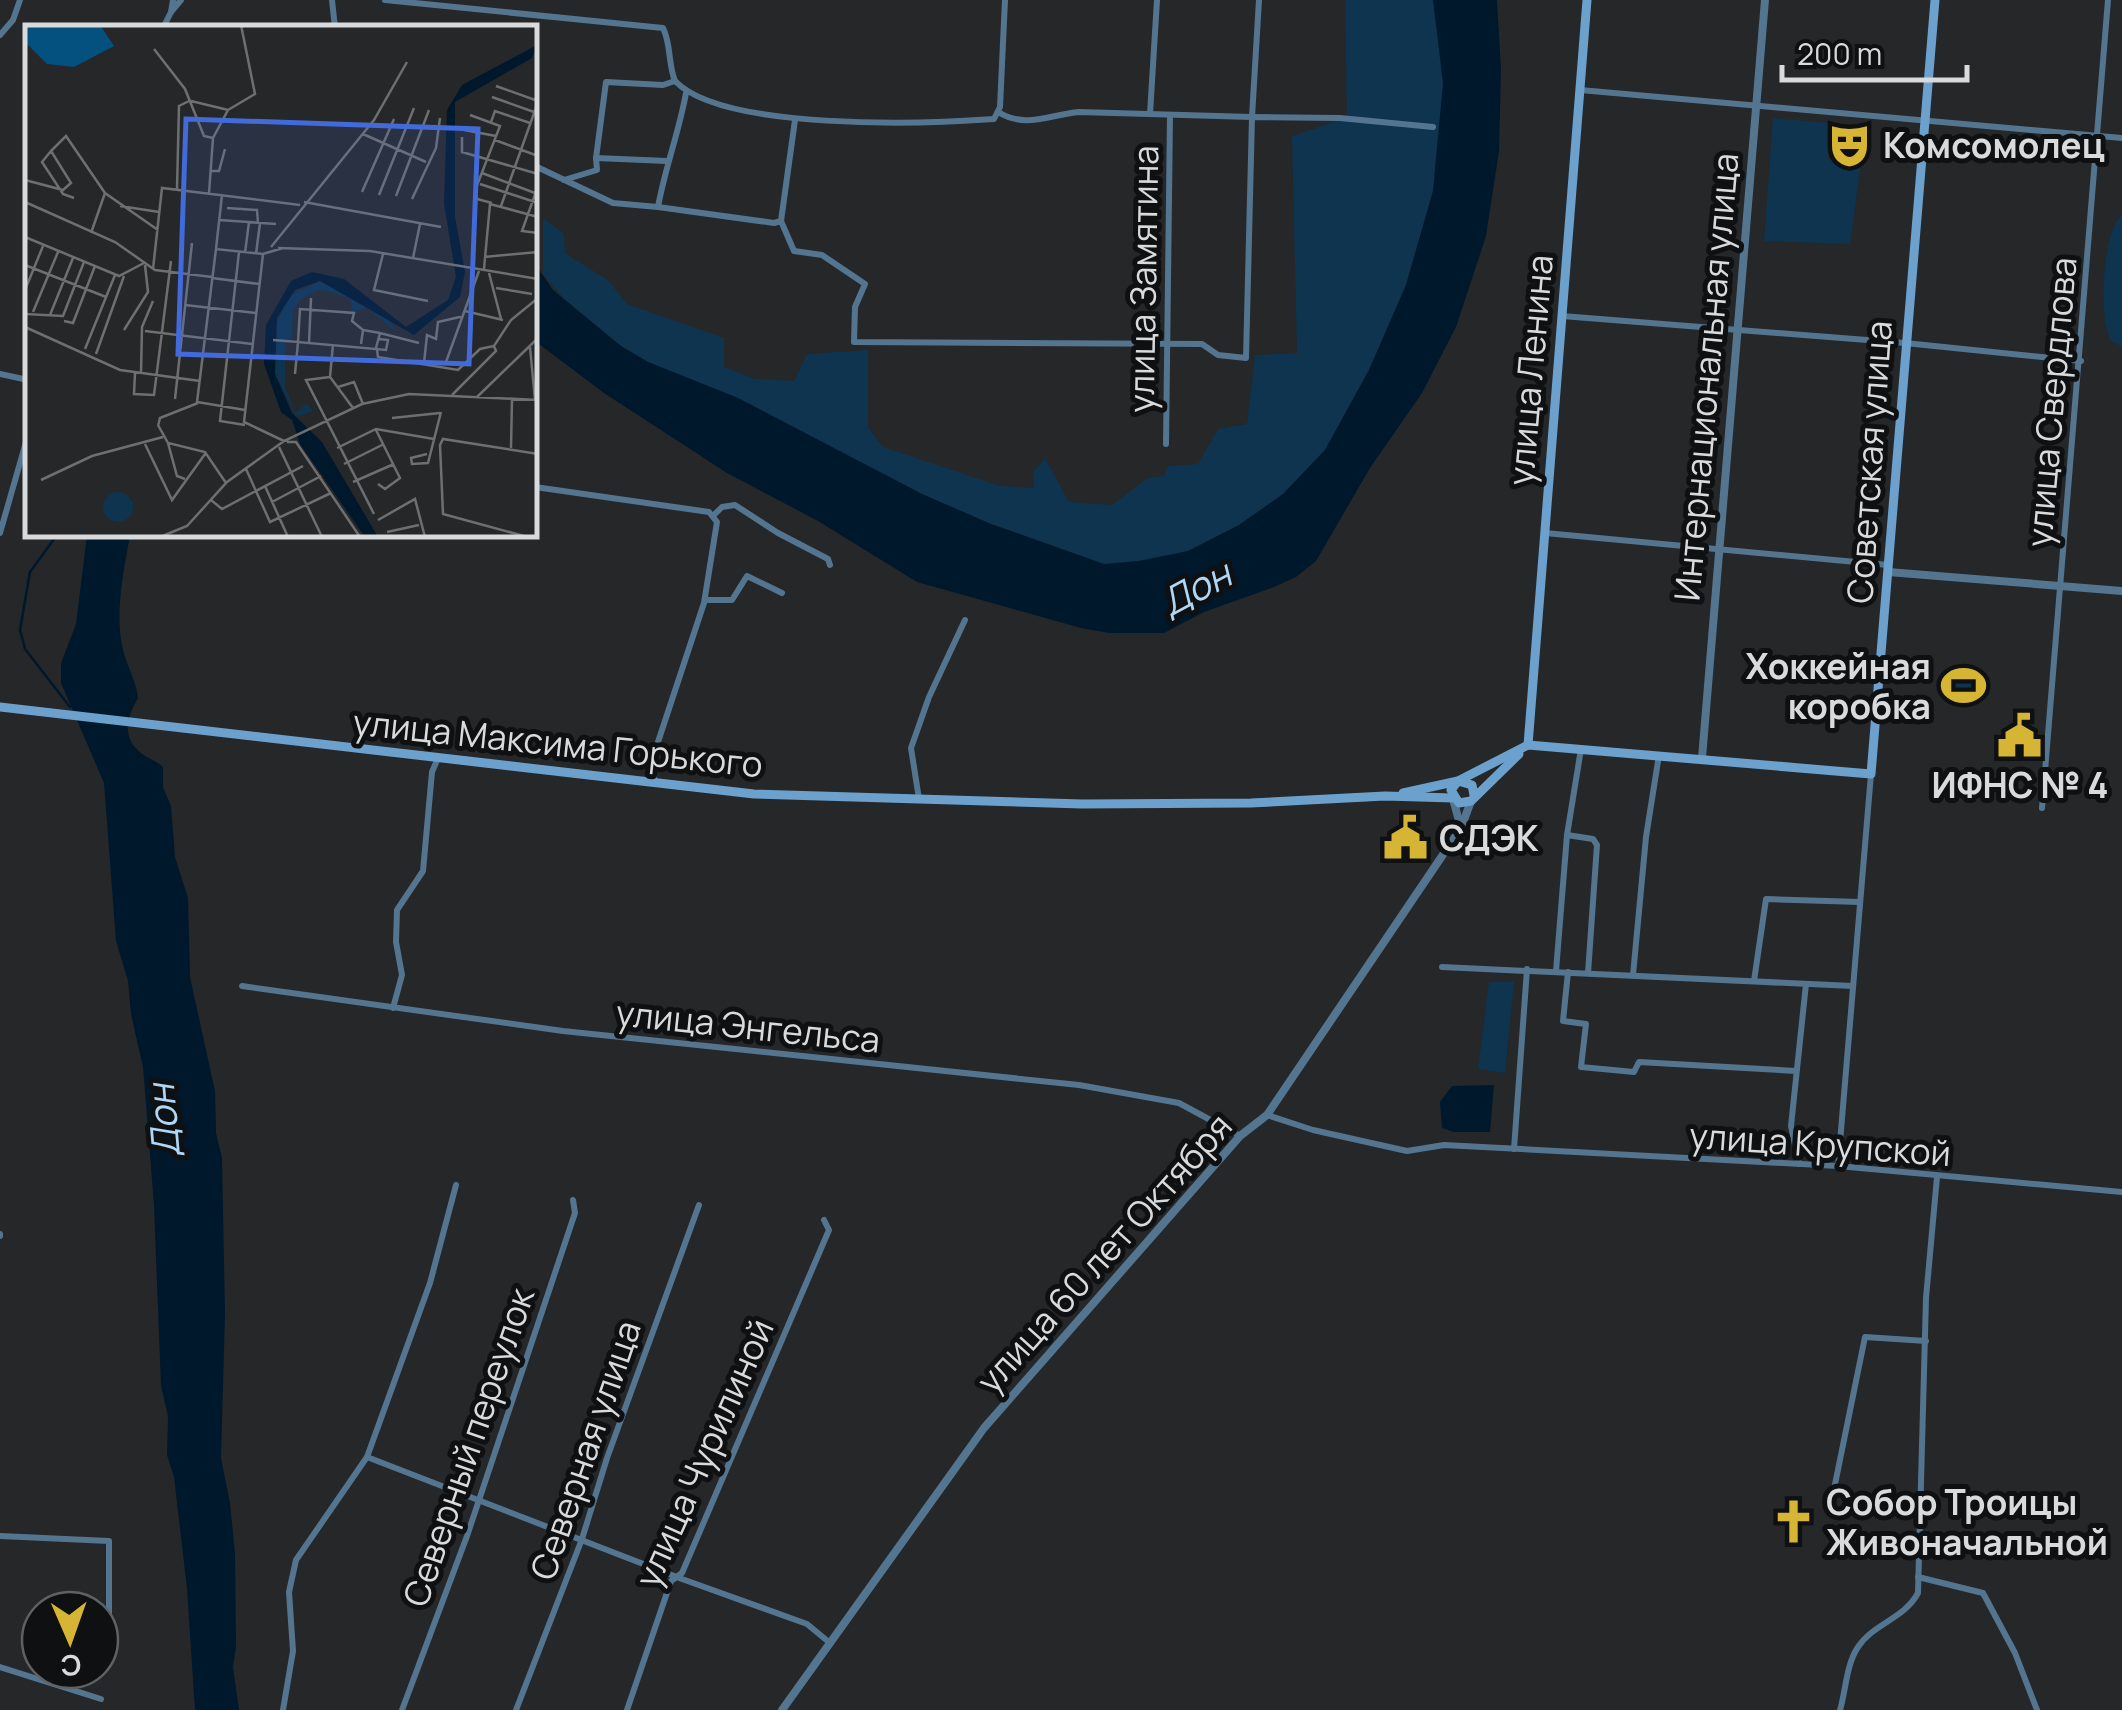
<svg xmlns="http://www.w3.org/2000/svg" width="2122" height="1710" viewBox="0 0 2122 1710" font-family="Manrope,sans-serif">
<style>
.green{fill:#0e3450}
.water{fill:#00182c}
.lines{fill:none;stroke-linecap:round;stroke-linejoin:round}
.stream{stroke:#00182c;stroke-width:2.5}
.minor{stroke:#547590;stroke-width:6}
.tertiary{stroke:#547590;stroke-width:8}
.secondary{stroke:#6ba1cc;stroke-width:9}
.labels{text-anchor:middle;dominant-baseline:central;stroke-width:10;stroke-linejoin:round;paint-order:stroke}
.poi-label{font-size:35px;font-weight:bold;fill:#d8dadb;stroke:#0f1011;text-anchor:start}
.street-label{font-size:35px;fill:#d8dadb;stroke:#0f1011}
.water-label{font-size:38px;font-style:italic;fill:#aed6f7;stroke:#0f1011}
.inset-road{fill:none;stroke:#6d6f70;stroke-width:2.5}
.view{fill:#426ad9;fill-opacity:0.15;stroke:#426ad9;stroke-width:5}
.inset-edge{fill:none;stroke:#d8dadb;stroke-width:5}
</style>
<rect width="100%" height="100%" fill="#252729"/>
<g class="green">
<polygon points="1345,0 1433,0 1444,83 1433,191 1406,285 1369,370 1325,450 1283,494 1239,525 1188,551 1139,561 1104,564 991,524 922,494 738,398 648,362 621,346 566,301 543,274 543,218 564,234 565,253 608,280 627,304 724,338 724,367 755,379 794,381 807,354 868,350 868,427 883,447 1000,486 1034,488 1033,472 1045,458 1069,502 1112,505 1148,478 1164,476 1168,466 1198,464 1218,429 1247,424 1255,355 1297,353 1292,136 1347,118"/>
<polygon points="1773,118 1830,123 1828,159 1861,163 1850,244 1764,241"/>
<path d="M2122,215v132l-11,-6c-13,-22 -9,-110 11,-126z"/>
<polygon points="1945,673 1986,677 1987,695 1982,700 1943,697 1939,691 1941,674"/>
<polygon points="1489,982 1514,982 1505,1073 1478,1069"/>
</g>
<g class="water">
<polygon points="1433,0 1497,0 1501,69 1499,151 1486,236 1456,327 1422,393 1370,468 1316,561 1296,577 1274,587 1204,612 1164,633 1109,633 1081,628 917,582 818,521 727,473 604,393 535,341 535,264 553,290 621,346 648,362 738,398 922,494 991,524 1104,564 1139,561 1188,551 1239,525 1283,494 1325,450 1369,370 1406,285 1433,191 1443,83"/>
<path d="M87,535h43c-6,34 -15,76 -8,110 3,18 14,34 16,53 -10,17 -18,39 3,55 7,6 15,7 22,14v20l8,19 4,51 13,41 2,79 25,114 1,42 6,25 3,155 -4,145 9,45 5,50 1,94 -3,20 6,43h-44l-8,-122 -13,-111 -7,-22 1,-39 -7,-30 -7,-181 -11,-138 -12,-53 -3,-33 -12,-40 -12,-158 -43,-100v-20l15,-39z"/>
<polygon points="1494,1085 1490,1132 1454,1132 1442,1128 1440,1102 1452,1086"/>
</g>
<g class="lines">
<polyline class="stream" points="57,535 30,572 20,630 25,649 70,707"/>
<g class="minor">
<polyline points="173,0 171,12 181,0"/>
<polyline points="332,0 335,28"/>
<path d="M385,0l278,28c8,15 5,36 12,53"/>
<polyline points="163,28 171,12"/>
<polyline points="0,35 13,20 20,0"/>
<polyline points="1580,90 2122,138"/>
<path d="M998,112c28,17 50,3 81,0l173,5 7,-117"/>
<polyline points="1150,114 1157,0"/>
<path d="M667,161l-71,-3 10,-76 57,3 12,-4c48,50 249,43 319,38l6,-12 5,-107"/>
<path d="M535,166l78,37 45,4c7,-39 21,-75 28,-114"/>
<polyline points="564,180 597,170 596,158"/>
<polyline points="658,207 774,223 781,221 795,120"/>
<polyline points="781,221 794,251 822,255 865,284 855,307 854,342 1202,344 1218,355 1246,358 1252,117 1340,118 1433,127"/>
<polyline points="1562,316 1905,343 2081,361"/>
<polyline points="0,374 28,380"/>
<polyline points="1166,444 1170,115"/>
<polyline points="535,487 709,512 717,522 704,603 655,751 654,782"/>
<polyline points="713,516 722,507 735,505 778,533 828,559 830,565"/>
<polyline points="0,533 28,435"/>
<polyline points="1545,533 1888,565"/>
<polyline points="705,600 732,600 747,576 782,593"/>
<polyline points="919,799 911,748 929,697 965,620"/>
<path d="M2042,808c22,-269 45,-538 66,-808"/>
<polyline points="1567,835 1593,839 1597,845 1588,973"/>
<polyline points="1442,967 1853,986"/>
<polyline points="1556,971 1567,835 1581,749"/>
<polyline points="1568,972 1563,1021 1586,1024 1581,1067 1634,1072 1639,1062 1796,1071"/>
<polyline points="1633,975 1646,837 1659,755"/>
<polyline points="1754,981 1766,899 1860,902"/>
<polyline points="242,986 563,1031 1079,1085 1179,1103 1240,1136"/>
<polyline points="393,1008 402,975 396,942 397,910 423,871 432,772 438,758"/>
<polyline points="1267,1115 1313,1130 1407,1151 1444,1145 1838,1166 2122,1192"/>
<polyline points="1514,1149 1527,969"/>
<polyline points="1799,1164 1791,1126 1806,984"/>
<polyline points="1838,1166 1871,774"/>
<polyline points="0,1234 0,1236"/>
<polyline points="367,1457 682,1579 807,1624 830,1643"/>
<polyline points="1832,1499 1865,1337 1926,1341"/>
<polyline points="0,1536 109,1541 109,1651"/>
<polyline points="1918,1577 1983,1593 2015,1653 2037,1710"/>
<polyline points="0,1667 101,1699"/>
<polyline points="283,1710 293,1651 289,1592 296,1560 367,1457 430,1283 456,1185"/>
<polyline points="402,1710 467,1536 575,1213 573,1200"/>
<polyline points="516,1710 582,1539 607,1458 699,1205"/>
<polyline points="627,1710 671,1581 682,1573 829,1230 824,1220"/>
<path d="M1840,1710c6,-20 6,-45 18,-63 16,-24 46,-28 60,-54l8,-295 11,-121"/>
</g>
<g class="tertiary">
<polyline points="1888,572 2122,591"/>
<polyline points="1702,758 1765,0"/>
<polyline points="1453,799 1461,828"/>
<polyline points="782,1710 984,1428 1240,1136 1267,1115 1461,828 1471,801"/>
</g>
<g class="secondary">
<polyline points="0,707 754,794 1082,804 1251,803 1385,796 1453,798"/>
<polyline points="1528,745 1587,0"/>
<polyline points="1403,793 1458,781 1528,745 1871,774 1935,0"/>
<polyline points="1474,795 1472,785 1458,781 1451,790 1459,803 1471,801 1519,754"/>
</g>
</g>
<defs>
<symbol id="theatre-bare" viewBox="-9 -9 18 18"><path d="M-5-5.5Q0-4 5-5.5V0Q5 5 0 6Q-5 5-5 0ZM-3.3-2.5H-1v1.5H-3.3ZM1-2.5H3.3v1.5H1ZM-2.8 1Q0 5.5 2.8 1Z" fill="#d6b534" stroke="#0f1011" stroke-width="2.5" paint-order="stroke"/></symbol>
<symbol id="stadium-bare" viewBox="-9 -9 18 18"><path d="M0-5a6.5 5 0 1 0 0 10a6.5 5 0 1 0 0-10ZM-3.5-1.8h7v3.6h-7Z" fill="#d6b534" stroke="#0f1011" stroke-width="2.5" paint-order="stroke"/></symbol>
<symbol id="civic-bare" viewBox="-9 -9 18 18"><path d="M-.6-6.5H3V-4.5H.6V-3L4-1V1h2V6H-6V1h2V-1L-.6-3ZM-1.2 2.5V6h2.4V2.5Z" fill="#d6b534" stroke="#0f1011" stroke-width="2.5" paint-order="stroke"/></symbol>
<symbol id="church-bare" viewBox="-9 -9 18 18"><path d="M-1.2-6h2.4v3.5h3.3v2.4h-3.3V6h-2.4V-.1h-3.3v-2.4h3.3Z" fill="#d6b534" stroke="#0f1011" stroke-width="2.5" paint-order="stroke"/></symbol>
</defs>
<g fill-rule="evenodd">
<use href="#theatre-bare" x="1818" y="114" width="63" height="63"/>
<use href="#stadium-bare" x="1932" y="654" width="63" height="63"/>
<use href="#civic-bare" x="1988" y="704" width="63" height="63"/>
<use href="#civic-bare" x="1374" y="806" width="63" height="63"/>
<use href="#church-bare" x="1762" y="1490" width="63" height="63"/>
</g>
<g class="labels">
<g class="poi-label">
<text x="1883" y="145">Комсомолец</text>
<text x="1931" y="666" text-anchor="end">Хоккейная<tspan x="1931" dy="40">коробка</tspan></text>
<text x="2020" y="785" text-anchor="middle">ИФНС № 4</text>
<text x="1439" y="838">СДЭК</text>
<text x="1826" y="1502">Собор Троицы<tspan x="1826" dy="40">Живоначальной</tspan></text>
</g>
<g class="street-label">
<text transform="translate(1143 279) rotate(-89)">улица Замятина</text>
<text transform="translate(1530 370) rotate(-85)">улица Ленина</text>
<text transform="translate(1706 377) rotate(-85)">Интернациональная улица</text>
<text transform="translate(2051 402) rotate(-85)">улица Свердлова</text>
<text transform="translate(1869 462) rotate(-86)">Советская улица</text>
<text transform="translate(558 743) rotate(6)">улица Максима Горького</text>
<text transform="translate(748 1026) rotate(6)">улица Энгельса</text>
<text transform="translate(1820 1144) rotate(4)">улица Крупской</text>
<text transform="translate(1104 1253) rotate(-48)">улица 60 лет Октября</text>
<text transform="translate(468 1447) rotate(-71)">Северный переулок</text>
<text transform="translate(585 1450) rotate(-71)">Северная улица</text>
<text transform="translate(704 1453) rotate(-66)">улица Чурилиной</text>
</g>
<g class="water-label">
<text transform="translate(1195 587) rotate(-28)">Дон</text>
<text transform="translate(162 1121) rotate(-95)">Дон</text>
</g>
</g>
<g transform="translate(25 25)">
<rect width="512" height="512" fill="#252729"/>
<path d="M295,256l66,33 10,18 -29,-24 -15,4 -2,-13 -16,-6 -15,-3 -19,10 -7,10 -1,29 -7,3v44l10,27 12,-10 6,8 -17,6 -21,-43 -2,-43 16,-35zM78 482a15 15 0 1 1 30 0a15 15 0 1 1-30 0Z" fill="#0e3450"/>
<path d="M0,0h75l14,21 -40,21 -27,-3 -22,-22z" fill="#045180"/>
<path d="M512,20l-5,13 -77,44v115l10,55 -5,25 -46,38 -94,-54 -25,9 -18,28 -2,56 17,39 30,29 56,95h-13l-65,-93 -8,-24 -11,-8 -17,-48 2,-39 25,-44 21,-9 32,7 62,48 42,-27 8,-23 -12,-73 3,-94 15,-25z" fill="#00182c"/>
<path class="inset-road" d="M129,24l31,40 19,47 9,2M471,61l42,15M467,72l42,15M166,76l37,9 27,-16 -14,-69M445,90l30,11 -24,62 1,11 15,4M466,97l4,-11 35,12M439,105l32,6M338,109l63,28M437,112v15l76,22M188,113l15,-28M470,115l43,16M26,126l-9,11 21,32 11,4M186,146h8l6,-22M457,148l53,20M0,155l38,10 8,-7 -20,-32 15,-15 39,57 53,37M455,159l58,19M513,161l-16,45 16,2M152,164l2,-83 10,-5M337,167l32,-73M184,168l4,-55M354,170l35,-87M371,171l33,-86M387,174l24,-51 4,-30M0,177l90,40 40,28 57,7M279,177l137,25M95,181l39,6M476,181l37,-104M202,183l30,2 1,13M194,195l57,4M66,208l14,-40M0,212l94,39 25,-13M246,222l103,-127 33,-58M253,223l92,3 168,28M191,224l6,-54M214,227l-19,169 25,4M220,228l4,-31M231,229l4,-31M238,229l-19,168 40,19M358,229l-9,36 54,11M459,232l54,-5M388,233l7,-34M0,240l81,32M128,244l9,-81 138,17M459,244l6,-65 48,13M464,248l12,46M187,253l47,6M471,263l36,6M0,265l18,-44M160,280l71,8M440,286l38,9M8,287l25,-60M0,289l38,2 21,-54M25,290l23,-57M39,296l9,2 22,-57M0,302l95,43 80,11M99,305l24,-38 -3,-27M120,306l107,13M248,315l25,2 2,-33 54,4 -2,8 11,9M284,318l2,-45M308,319l-3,33 23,31M336,319l2,-14 17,3M505,322l5,53M351,323l4,-15 39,10M60,324l30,-74M352,325l1,7 80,13 22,-21 14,-3 17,-26 27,-22M71,329l28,-78M421,337l33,-91M399,338l3,-28 9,4 2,-17 26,-6M110,348l-1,21 20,1 17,-134M116,348l1,-46 11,-26M270,349l3,-32 88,8 2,-10 -9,-1M305,352l-24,3 68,134M313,362l16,-5 9,22M427,370l44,-44 -2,-5M452,372l61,-59M150,374l17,-156M220,385l-48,-8 19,-153 47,5 20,-6M367,393l48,-5M133,400l10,18 37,9 21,31M133,401l2,-8 38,-15M351,405l24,48 -15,11 -7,-5M262,417h9l64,95M143,418l9,33 8,3M120,419l27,56 33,-46M254,422l43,90M312,423l39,-19 58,10M486,423l1,-49M402,429l-16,4 1,6 16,-1 13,-51M319,439l40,-20M221,444l24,53 61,-29M16,455l51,-24 71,-19M328,457l41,-18M240,461l23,51M186,475l11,9 81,-43M247,477l49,-26M353,495l37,-21 10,38M362,507l32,-7M499,511l-81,-22 -3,-69 3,-6 95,15M135,512l27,-11 40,-44 57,-41 78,-37 47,-10 129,6"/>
<path class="view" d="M161,94l292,10 -9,235 -291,-10z"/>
<rect width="512" height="512" class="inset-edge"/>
</g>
<g transform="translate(70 1640) rotate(178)"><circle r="48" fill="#0f1011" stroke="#5f6162" stroke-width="2.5"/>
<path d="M0-8L18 38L0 25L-18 38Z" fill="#d6b534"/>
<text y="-15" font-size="28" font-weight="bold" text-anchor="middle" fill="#d8dadb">С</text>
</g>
<path d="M1782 65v15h185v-15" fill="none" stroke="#d8dadb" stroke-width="5"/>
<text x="1797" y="65" font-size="30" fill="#d8dadb" stroke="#0f1011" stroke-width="8" paint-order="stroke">200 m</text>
</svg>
